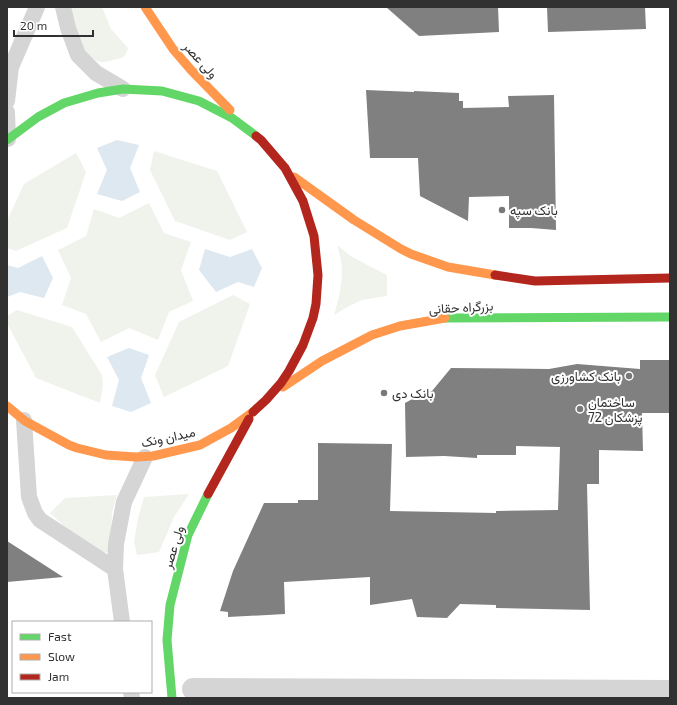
<svg xmlns="http://www.w3.org/2000/svg" width="677" height="705" viewBox="0 0 677 705" font-family="'Exo 2',Vazirmatn,sans-serif">
<style>
.green{fill:#f0f3ec}
.water{fill:#dde8f0}
.building{fill:#808080}
.lines{fill:none;stroke-linecap:round;stroke-linejoin:round}
.lane{stroke:#d5d5d5;stroke-width:16}
.street{stroke:#d5d5d5;stroke-width:22}
.fast{stroke:#63d668;stroke-width:9}
.slow{stroke:#ff974d;stroke-width:9}
.jam{stroke:#b3261e;stroke-width:9}
.poi-dot{fill:#797979;stroke:#fff;stroke-width:1.5}
.labels{text-anchor:middle;dominant-baseline:central;stroke-width:4;stroke-linejoin:round;paint-order:stroke}
.street-label{font-size:13px;fill:#313131;stroke:#fff}
.poi-label{font-size:13px;fill:#313131;stroke:#fff;text-anchor:start}
</style>
<rect width="100%" height="100%" fill="#fff"/>
<g class="green">
<path d="M70,7h32l9,22 17,19c-2,10 -6,10 -15,12 -4,1 -9,3 -13,2 -11,-3 -20,-17 -24,-27 -4,-9 -4,-19 -6,-28z"/>
<polygon points="154,151 217,171 247,232 230,240 175,221 150,170"/>
<polygon points="76,153 86,172 67,228 16,251 7,248 7,221 24,184"/>
<polygon points="149,203 164,233 191,242 181,270 193,301 169,312 158,340 129,328 101,342 86,314 62,305 71,278 58,250 86,236 94,209 119,218"/>
<path d="M337,245l15,12 35,18v21l-25,4 -13,6 -15,9c5,-17 10,-36 7,-54 -1,-6 -3,-11 -4,-16z"/>
<polygon points="233,295 250,304 228,366 164,397 155,375 179,322"/>
<polygon points="17,310 72,327 102,375 103,385 100,403 36,378 7,323 7,316"/>
<polygon points="189,494 174,517 159,552 137,555 134,542 138,518 144,497"/>
<polygon points="117,495 112,513 110,552 95,554 50,513 65,498"/>
</g>
<g class="water">
<polygon points="117,140 139,145 130,168 140,192 122,201 97,194 107,170 97,148"/>
<polygon points="205,249 230,257 252,249 262,268 254,287 238,282 216,292 199,270"/>
<polygon points="42,256 53,278 44,298 20,292 7,297 7,265 18,268"/>
<polygon points="129,348 149,355 141,378 151,403 131,412 112,406 119,380 107,357"/>
</g>
<g class="building">
<polygon points="386,7 498,7 499,32 419,36"/>
<polygon points="547,7 645,7 646,29 548,32"/>
<polygon points="366,90 414,92 414,91 459,93 459,101 463,101 463,108 509,107 508,96 554,95 556,230 531,228 509,228 509,196 469,197 468,221 420,196 418,158 370,158"/>
<polygon points="640,360 670,360 670,413 642,413 643,451 599,450 599,484 587,484 590,610 496,608 496,605 460,604 447,618 417,617 412,599 370,605 370,577 284,582 285,614 228,617 228,612 220,611 233,571 264,503 298,503 298,500 318,500 318,443 392,444 390,511 496,513 496,511 558,510 560,447 516,446 516,455 477,455 477,458 444,456 406,457 405,403 416,397 432,391 451,368 549,369 577,364 640,369"/>
<polygon points="7,541 63,577 7,582"/>
</g>
<g class="lines">
<g class="lane">
<polyline points="63,7 68,28 78,55 96,73 123,89"/>
<polyline points="7,101 11,67 37,7"/>
<polyline points="7,112 8,139"/>
<polyline points="24,420 29,497 35,513 40,520 115,569"/>
<polyline points="122,622 115,569 116,544 124,502 145,457"/>
<polyline points="131,692 132,698"/>
</g>
<polyline class="street" points="193,689 670,691"/>
<g class="fast">
<polyline points="7,140 38,117 64,103 98,93 123,89 162,91 199,101 232,118 256,136"/>
<polyline points="445,318 670,317"/>
<polyline points="172,698 167,640 170,605 188,535 208,494"/>
</g>
<g class="slow">
<polyline points="145,7 173,49 191,70 230,110"/>
<polyline points="294,177 354,220 401,249 411,254 448,267 495,275"/>
<polyline points="283,387 322,361 372,335 400,326 445,318"/>
<polyline points="7,406 25,421 69,445 77,448 106,455 136,457 153,456 200,445 231,428 253,412"/>
</g>
<g class="jam">
<polyline points="495,275 535,281 670,278"/>
<polyline points="253,412 266,400 281,383 289,371 303,345 313,318 316,304 318,275 314,236 303,201 285,168 261,140 256,136"/>
<polyline points="208,494 249,419"/>
</g>
</g>
<g class="poi-dot">
<circle cx="502" cy="210" r="4"/>
<circle cx="629" cy="376" r="4"/>
<circle cx="384" cy="393" r="4"/>
<circle cx="580" cy="409" r="4"/>
</g>
<g class="labels">
<g class="street-label">
<text transform="translate(201 60) rotate(48)">ولی عصر</text>
<text transform="translate(461 307) rotate(-3)">بزرگراه حقانی</text>
<text transform="translate(168 437) rotate(-12)">میدان ونک</text>
<text transform="translate(173 547) rotate(-73)">ولی عصر</text>
</g>
<g class="poi-label">
<text x="510" y="210">بانک سپه</text>
<text x="621" y="376" text-anchor="end">بانک کشاورزی</text>
<text x="392" y="393">بانک دی</text>
<text x="588" y="402">ساختمان<tspan x="588" dy="15">پزشکان 72</tspan></text>
</g>
</g>
<rect width="677" height="705" fill="none" stroke="#313131" stroke-width="16"/>
<rect x="12" y="621" width="140" height="72" fill="#ffffff" stroke="#adadad"/>
<rect x="20" y="634" width="20" height="6" fill="#63d668" stroke="#adadad"/>
<text x="48" y="641" font-size="12" fill="#313131">Fast</text>
<rect x="20" y="654" width="20" height="6" fill="#ff974d" stroke="#adadad"/>
<text x="48" y="661" font-size="12" fill="#313131">Slow</text>
<rect x="20" y="674" width="20" height="6" fill="#b3261e" stroke="#adadad"/>
<text x="48" y="681" font-size="12" fill="#313131">Jam</text>
<path d="M14 30v6h79v-6" fill="none" stroke="#313131" stroke-width="2"/>
<text x="20" y="30" font-size="12" fill="#313131" stroke="#ffffff" stroke-width="3" paint-order="stroke">20 m</text>
</svg>
